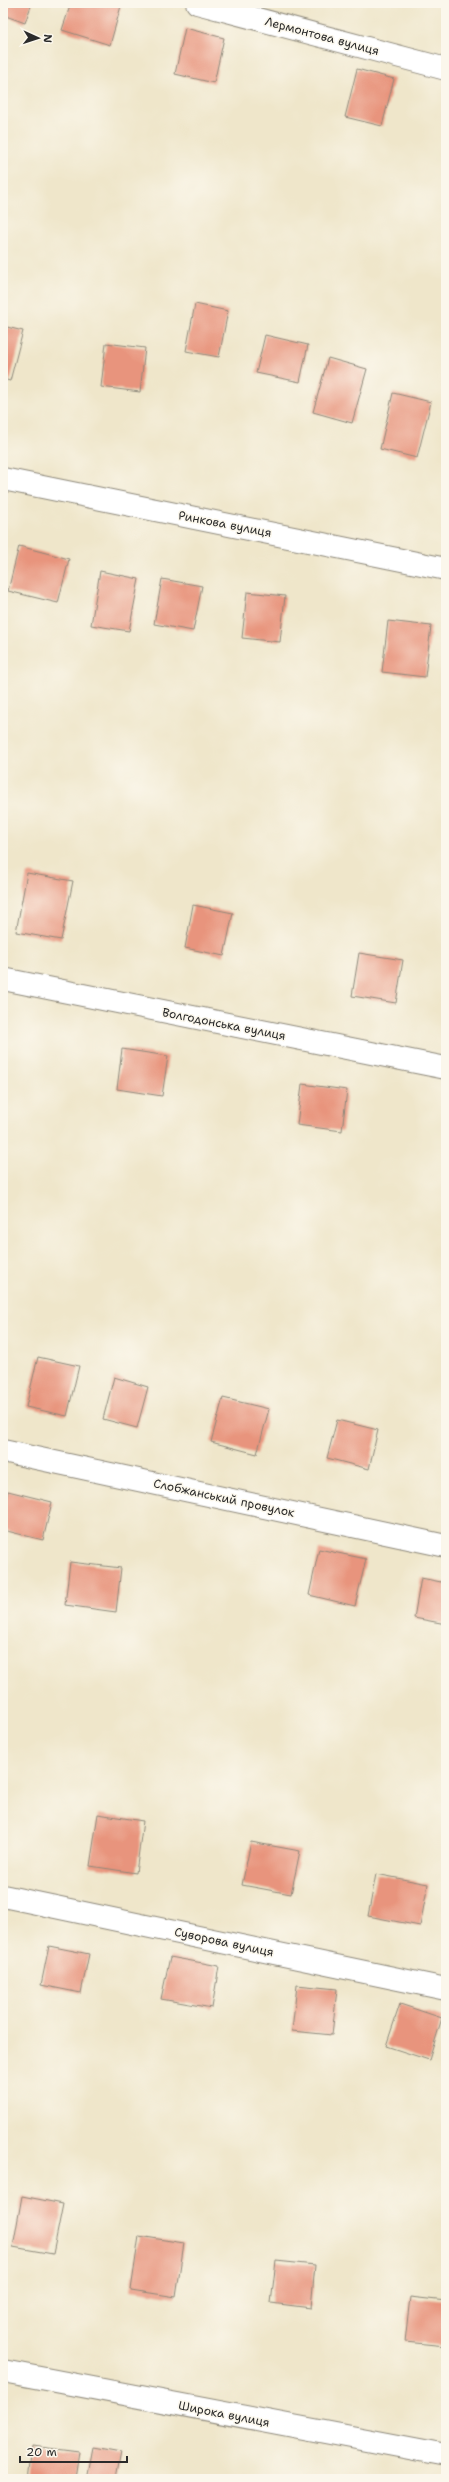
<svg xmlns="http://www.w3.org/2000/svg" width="449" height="2482" viewBox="0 0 449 2482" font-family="'Shantell Sans',sans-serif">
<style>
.building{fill:#e8947d}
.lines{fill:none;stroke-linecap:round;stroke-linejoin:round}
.minor-casing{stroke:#8d887a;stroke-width:24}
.minor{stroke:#fff;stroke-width:22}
.labels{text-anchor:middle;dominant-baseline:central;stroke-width:3;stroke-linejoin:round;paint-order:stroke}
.street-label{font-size:12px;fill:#2b2b2b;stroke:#fbf7ec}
</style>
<rect width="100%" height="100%" fill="#fbf7ec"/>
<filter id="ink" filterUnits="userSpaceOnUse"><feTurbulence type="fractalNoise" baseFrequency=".025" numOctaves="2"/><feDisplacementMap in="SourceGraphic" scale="8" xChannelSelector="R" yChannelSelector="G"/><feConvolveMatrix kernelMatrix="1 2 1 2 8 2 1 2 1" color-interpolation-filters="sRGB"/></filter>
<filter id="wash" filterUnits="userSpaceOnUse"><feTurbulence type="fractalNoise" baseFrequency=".012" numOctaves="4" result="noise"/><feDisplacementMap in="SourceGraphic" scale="16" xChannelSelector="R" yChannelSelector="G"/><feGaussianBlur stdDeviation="0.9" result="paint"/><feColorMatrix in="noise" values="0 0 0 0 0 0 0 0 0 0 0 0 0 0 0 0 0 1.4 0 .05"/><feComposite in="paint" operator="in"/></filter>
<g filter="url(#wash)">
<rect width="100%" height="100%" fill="#efe6ca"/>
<g id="blocks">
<g class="building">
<polygon points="3,3 32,3 25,23 3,15"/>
<polygon points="71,3 112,3 121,6 110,45 62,30"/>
<polygon points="185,28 224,38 214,83 175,74"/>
<polygon points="357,69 394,79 382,126 345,117"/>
<polygon points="195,304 228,311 219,357 186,351"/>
<polygon points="3,326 23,331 10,381 3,379"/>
<polygon points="265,335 308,345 300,382 256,373"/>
<polygon points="106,343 145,348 140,392 101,387"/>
<polygon points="328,358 367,369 352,423 313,412"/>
<polygon points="393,393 431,402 417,458 380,449"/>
<polygon points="19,546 69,559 58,603 8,591"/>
<polygon points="100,571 139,579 129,631 91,625"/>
<polygon points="162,579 202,586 193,631 154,624"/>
<polygon points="247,592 285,596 280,642 242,638"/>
<polygon points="388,621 431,626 425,677 382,672"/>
<polygon points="27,873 73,881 61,940 16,932"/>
<polygon points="193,905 233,913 224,956 185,948"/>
<polygon points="359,953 403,960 396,1003 352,996"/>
<polygon points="122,1049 168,1056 162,1096 117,1089"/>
<polygon points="302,1084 347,1090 342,1131 297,1125"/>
<polygon points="38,1357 79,1366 67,1416 26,1407"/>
<polygon points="114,1377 148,1387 137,1428 103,1419"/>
<polygon points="223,1398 269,1409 257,1454 211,1442"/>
<polygon points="337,1420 378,1430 369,1469 327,1458"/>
<polygon points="8,1491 52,1502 43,1540 3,1530 3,1508"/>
<polygon points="319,1549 366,1559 355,1606 309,1595"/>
<polygon points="70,1562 121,1568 116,1612 65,1605"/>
<polygon points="421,1578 446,1583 446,1624 414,1618"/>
<polygon points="98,1814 143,1821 136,1873 90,1866"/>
<polygon points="251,1842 300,1851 291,1894 242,1885"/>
<polygon points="376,1874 428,1884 420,1926 368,1916"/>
<polygon points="49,1946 89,1954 81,1993 41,1985"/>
<polygon points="170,1957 219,1966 212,2008 161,1999"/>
<polygon points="297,1985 337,1989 332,2035 292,2031"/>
<polygon points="400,2004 442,2018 429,2060 386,2046"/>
<polygon points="22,2196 63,2204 53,2254 13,2247"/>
<polygon points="139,2236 184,2243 176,2297 131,2290"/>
<polygon points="276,2261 315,2265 311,2308 271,2303"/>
<polygon points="410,2297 446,2301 446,2346 405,2342"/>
<polygon points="32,2446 80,2452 76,2479 28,2479"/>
<polygon points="93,2447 121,2452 116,2479 87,2479"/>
</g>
</g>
</g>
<g filter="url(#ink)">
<use href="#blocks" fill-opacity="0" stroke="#8d887a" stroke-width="1"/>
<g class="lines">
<defs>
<g id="minor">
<polyline points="197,3 446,69"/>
<polyline points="3,479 446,569"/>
<polyline points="3,979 446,1068"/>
<polyline points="3,1451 446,1546"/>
<polyline points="3,1896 446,1989"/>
<polyline points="3,2371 446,2455"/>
</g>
</defs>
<use href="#minor" class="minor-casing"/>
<use href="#minor" class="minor"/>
</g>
</g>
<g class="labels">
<g class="street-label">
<text transform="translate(322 36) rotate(15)">Лермонтова вулиця</text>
<text transform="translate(225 524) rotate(11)">Ринкова вулиця</text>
<text transform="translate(224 1024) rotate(11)">Волгодонська вулиця</text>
<text transform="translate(224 1498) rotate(12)">Слобжанський провулок</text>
<text transform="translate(224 1942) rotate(12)">Суворова вулиця</text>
<text transform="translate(224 2414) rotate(11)">Широка вулиця</text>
</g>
</g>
<rect width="449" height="2482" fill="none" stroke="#fbf7ec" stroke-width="16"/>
<g transform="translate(38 38) rotate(93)" stroke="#fbf7ec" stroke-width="3" paint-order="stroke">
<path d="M0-3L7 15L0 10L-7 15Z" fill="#2b2b2b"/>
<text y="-6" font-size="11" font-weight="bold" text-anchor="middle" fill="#2b2b2b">N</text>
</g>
<path d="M20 2456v6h107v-6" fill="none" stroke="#2b2b2b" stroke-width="2"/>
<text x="26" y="2456" font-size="12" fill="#2b2b2b" stroke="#fbf7ec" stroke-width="3" paint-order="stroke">20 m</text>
</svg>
